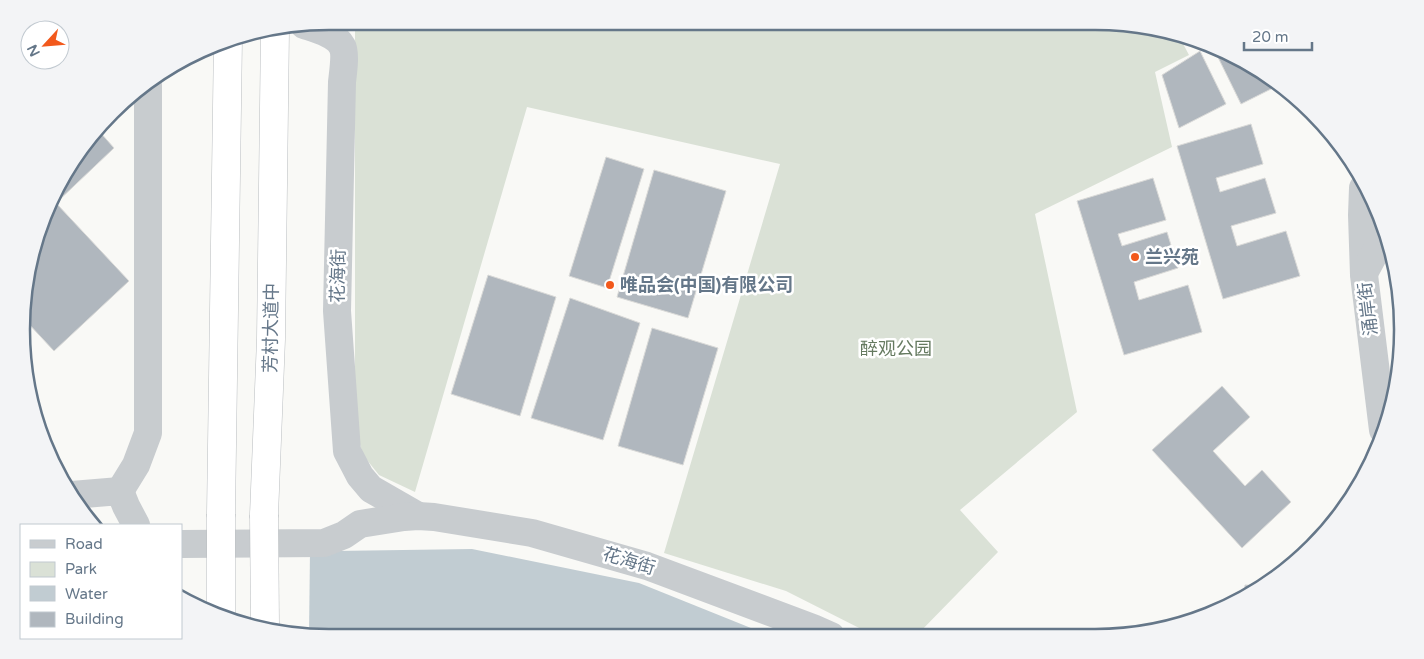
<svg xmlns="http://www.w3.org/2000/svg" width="1424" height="659" viewBox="0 0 1424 659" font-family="'Varela Round','Noto Sans SC',sans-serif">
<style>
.green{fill:#dae1d6}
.water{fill:#c1ccd2}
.pier{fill:#f9f9f6}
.building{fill:#b0b7be;stroke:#dadad8}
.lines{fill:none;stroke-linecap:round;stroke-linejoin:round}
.highway-casing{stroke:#babec1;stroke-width:29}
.minor{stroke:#c8cccf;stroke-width:28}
.highway{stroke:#fff;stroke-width:28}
.highway-bridge-casing{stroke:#babec1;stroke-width:29;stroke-linecap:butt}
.highway-bridge{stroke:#fff;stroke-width:28}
.poi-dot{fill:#f2591c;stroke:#fff;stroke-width:2}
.labels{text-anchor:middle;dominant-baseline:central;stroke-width:5;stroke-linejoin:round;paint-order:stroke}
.poi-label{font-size:18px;font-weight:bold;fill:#657789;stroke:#fff;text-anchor:start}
.street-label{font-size:18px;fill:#657789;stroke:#fff}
.park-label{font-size:18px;fill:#657a60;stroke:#fff}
.rim{fill:none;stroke:#657789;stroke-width:2.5}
</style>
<rect width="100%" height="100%" fill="#f9f9f6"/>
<polygon class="green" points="355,21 1095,21 1180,38 1189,55 1155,72 1172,147 1035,214 1077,412 960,510 998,552 916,636 875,636 786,591 664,553 780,164 527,107 415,492 379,475 363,455 355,426"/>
<polygon class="water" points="472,549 639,583 771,636 329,638 212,614 181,595 181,566 334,551"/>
<polygon class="pier" points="310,551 309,634 212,614 181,595 181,564"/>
<g class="building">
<polygon points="1212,45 1275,87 1241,104"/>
<polygon points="1200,51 1226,104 1179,128 1162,75"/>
<polygon points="1251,124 1263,164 1216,178 1220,192 1265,178 1276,213 1231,226 1237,246 1286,231 1300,276 1223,299 1177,146"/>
<polygon points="99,131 114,148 56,203 129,281 54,351 27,322 27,270 63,175"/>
<polygon points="606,157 644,169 607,288 569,276"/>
<polygon points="654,170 726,191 688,318 617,297"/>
<polygon points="1153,178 1166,220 1118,234 1122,246 1167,232 1178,268 1134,282 1139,300 1188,285 1202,332 1124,355 1077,201"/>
<polygon points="488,275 556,297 520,416 451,394"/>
<polygon points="570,298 640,323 603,440 531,418"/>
<polygon points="652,328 718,348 683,465 618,446"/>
<polygon points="1222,386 1250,417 1213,451 1245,486 1262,470 1291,502 1242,548 1152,450"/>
<polygon points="1245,585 1261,586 1244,596"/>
</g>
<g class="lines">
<defs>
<g id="highway">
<polyline points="221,514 228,39"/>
<polyline points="264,515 271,339 275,30"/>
</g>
</defs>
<use href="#highway" class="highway-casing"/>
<g class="minor">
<path d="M304,25c12,4 32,9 38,21 4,7 1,27 0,36l-5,229 10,140 13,25 11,13 47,27"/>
<polyline points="1363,188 1362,215 1364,275 1383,430"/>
<polyline points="1364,273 1384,236"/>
<polyline points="120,491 136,465 148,433 148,85"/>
<polyline points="72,495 120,491 126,506 136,525"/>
<polyline points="181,544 324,543 344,535 360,524 404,517 418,516 434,517 532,533 647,566 813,628 831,636"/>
</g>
<use href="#highway" class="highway"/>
<defs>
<g id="highway-bridge">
<polyline points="264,515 265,625"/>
<polyline points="221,616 221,514"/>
</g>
</defs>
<use href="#highway-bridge" class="highway-bridge-casing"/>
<use href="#highway-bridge" class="highway-bridge"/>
</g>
<g class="poi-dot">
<circle cx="1135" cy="257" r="5"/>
<circle cx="610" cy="285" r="5"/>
</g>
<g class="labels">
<g class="poi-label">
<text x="1145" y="257">兰兴苑</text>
<text x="620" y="285">唯品会(中国)有限公司</text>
</g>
<g class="street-label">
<text transform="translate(338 276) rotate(-89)">花海街</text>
<text transform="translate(1368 309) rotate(-97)">涌岸街</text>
<text transform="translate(271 328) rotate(-89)">芳村大道中</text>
<text transform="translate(629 561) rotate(17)">花海街</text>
</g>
<g class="park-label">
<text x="896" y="349">醉观公园</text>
</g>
</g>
<path d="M0 0H1424V659H0ZM329 30H1095A299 299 0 0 1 1394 329V330A299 299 0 0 1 1095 629H329A299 299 0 0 1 30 330V329A299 299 0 0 1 329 30Z" fill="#f3f4f6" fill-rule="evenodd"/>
<path class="rim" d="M329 30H1095A299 299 0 0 1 1394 329V330A299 299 0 0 1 1095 629H329A299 299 0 0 1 30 330V329A299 299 0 0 1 329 30Z"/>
<rect x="20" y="524" width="162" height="115" fill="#ffffff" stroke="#c1c9d0"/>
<rect x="30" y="540" width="25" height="8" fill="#c8cccf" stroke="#c1c9d0"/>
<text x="65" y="549" font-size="15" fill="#657789">Road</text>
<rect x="30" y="562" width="25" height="15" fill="#dae1d6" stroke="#c1c9d0"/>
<text x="65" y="574" font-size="15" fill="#657789">Park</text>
<rect x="30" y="586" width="25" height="15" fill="#c1ccd2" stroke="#c1c9d0"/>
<text x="65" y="599" font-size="15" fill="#657789">Water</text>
<rect x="30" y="612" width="25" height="15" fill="#b0b7be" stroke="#c1c9d0"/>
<text x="65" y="624" font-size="15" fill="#657789">Building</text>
<g transform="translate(45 45) rotate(244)"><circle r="24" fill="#ffffff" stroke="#c1c9d0"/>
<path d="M0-4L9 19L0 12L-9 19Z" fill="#f2591c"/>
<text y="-8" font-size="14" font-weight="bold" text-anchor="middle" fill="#657789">N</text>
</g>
<path d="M1244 42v8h68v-8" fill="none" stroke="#657789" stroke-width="2.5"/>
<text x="1252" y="42" font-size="15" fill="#657789" stroke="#ffffff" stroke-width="4" paint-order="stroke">20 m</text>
</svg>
